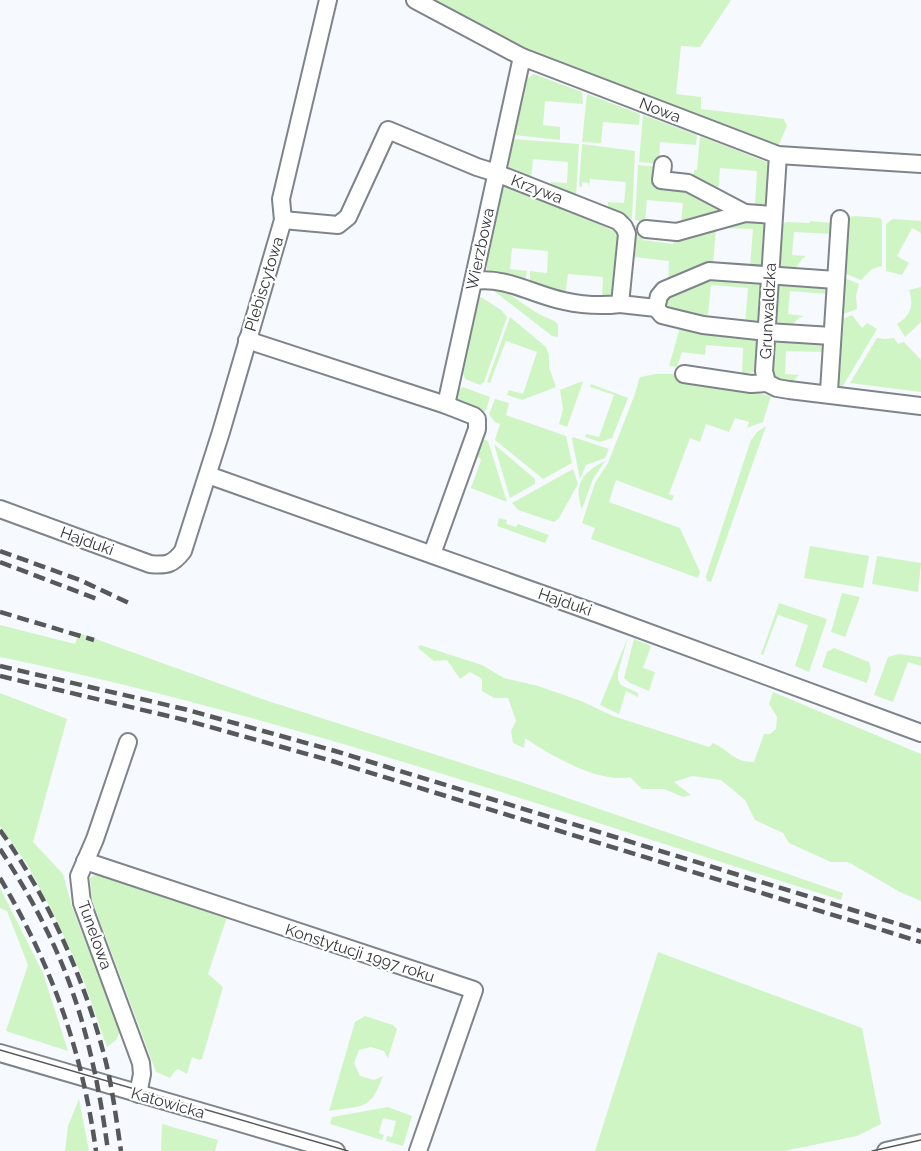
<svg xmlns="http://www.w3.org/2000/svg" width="921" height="1151" viewBox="0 0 921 1151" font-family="Raleway,sans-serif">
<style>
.green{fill:#d0f5c4}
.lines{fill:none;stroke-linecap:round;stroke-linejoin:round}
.minor-casing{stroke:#7f848b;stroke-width:20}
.minor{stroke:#fff;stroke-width:16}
.tram{stroke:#56585c;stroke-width:1.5}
.rail{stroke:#56585c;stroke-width:4.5;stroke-dasharray:12 6;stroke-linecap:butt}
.labels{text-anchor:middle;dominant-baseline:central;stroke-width:4.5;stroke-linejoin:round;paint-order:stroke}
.street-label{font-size:16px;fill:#343639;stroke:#fff}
</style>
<rect width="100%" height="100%" fill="#f6f9fe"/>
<g class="green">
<polygon points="426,0 731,0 700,47 681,46 676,94 701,97 701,109 784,119 787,126 777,149 541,58"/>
<polygon points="534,74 582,92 583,104 545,101 543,125 560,127 560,140 514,135 524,85 527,79"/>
<polygon points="587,94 640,114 639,125 603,122 601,143 582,142"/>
<polygon points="643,115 697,135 696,145 660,142 659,164 639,162"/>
<polygon points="700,136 769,163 771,165 770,202 766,205 755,204 757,171 720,168 718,194 693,179 694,170 697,170"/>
<path d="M513,139l66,5 -3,52 -25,-9v-5l16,1 1,-21 -35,-3 -2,21 13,1v5l-32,-13c-7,-10 -1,-23 1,-34z"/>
<polygon points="582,144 635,151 632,219 608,210 608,202 624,203 626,182 590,179 589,187 588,183 582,182 582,187 579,186"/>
<polygon points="638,165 658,167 717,203 716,216 681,224 683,203 647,200 645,222 635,220"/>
<polygon points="507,186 585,212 593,221 620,234 617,295 602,299 603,277 568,274 565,296 530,282 530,271 547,273 548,251 512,248 510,269 527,271 525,281 487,270 486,266 502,189"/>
<polygon points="855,216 880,218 882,221 882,266 872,269 861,280 844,273 847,217"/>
<polygon points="893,219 921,221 921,233 912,228 897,256 909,263 902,275 886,271 886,224"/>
<polygon points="733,220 764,221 768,224 763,266 761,268 750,267 753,229 716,228 713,265 668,286 669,261 634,257 631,279 629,280 634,225 644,225 643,240 673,244 680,234"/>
<polygon points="810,221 832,223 832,234 794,232 792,255 806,256 802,259 794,271 786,272 778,267 781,224 787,222 810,223"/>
<polygon points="709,275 761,283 762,288 761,319 758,323 745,324 748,288 711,285 708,314 699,319 666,312 667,295"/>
<polygon points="840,276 859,284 856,296 857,309 838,316"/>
<polygon points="827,283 828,294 790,291 788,314 804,316 799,318 791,326 777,325 775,323 778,285"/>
<path d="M921,287v35l-16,15 -8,-13c14,-8 17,-19 12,-34z"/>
<path d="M498,288c17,8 29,20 45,28 4,2 11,4 14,7 2,3 1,10 1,14l-6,-1 -58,-45v-2z"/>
<polygon points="481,297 501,310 507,317 484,382 480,385 465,379 462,369 477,298"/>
<polygon points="852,315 862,328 867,323 877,329 841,389 834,388 838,321"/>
<polygon points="510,317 546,347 549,355 549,367 556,387 522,400 507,395 509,390 523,394 537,352 506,341 490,383 487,382"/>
<polygon points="681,324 755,335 759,341 756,372 747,373 747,374 742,373 743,348 706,345 705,355 682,352 677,367 669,366"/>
<polygon points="877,338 885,339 894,338 898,344 904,342 921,360 921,392 850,383"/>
<polygon points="775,341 829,342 824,352 786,351 785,374 799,375 791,383 780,382 771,377 773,342"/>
<polygon points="656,374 675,374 676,376 761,390 760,394 771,396 763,422 747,428 749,422 735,418 729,432 706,424 700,442 690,438 669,494 674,496 672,501 616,480 609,502 680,528 700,572 698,578 591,539 595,528 582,523 595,483 608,463 635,394 639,379 640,377"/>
<polygon points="580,382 583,382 567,427 559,424 563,409 560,390"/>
<polygon points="591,384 628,398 612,438 600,442 585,437 586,434 599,437 614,395 590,387"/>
<polygon points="463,387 490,397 486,410 484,412 454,401 458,390"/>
<polygon points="495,399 509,403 506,415 566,436 572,463 543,479 495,440 500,424 495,422 489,414"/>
<polygon points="766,426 711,582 707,581 706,576 751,440 757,432"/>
<polygon points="573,437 609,449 605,458 586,465 580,479 572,439"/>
<polygon points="482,439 488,441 507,502 471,488 481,460 477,455"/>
<polygon points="494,444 535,479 535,484 510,498"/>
<path d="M605,461l-12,18 -11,30c-9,-25 1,-37 23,-48z"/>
<polygon points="573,469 578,484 559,518 554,522 518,510 512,503"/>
<polygon points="499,518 507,520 506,524 516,527 518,524 549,535 545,543 497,526"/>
<polygon points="810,546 869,556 863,588 804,578"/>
<polygon points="877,556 921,563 918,592 872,584"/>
<polygon points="842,593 860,597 845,637 831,632"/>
<polygon points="779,603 827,619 809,672 795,666 808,625 778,615 763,655 761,654"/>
<path d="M0,625l75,19 4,-11 183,66 262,84 319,110 -2,7c-279,-87 -555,-184 -841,-243z"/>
<polygon points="628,637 618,673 618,680 621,685 638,693 638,697 626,691 619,714 600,705"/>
<polygon points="634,639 651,646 643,668 655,672 649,691 630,683 624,678"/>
<path d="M420,645l62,20 22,13 34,8 43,15 32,15 96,31 4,-4c17,8 20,19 41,19l10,-28h6l6,-5 1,-12 -8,-13 4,-12 148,62v147l-21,-9 -52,-30h-17l-42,-19 -6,-10 -28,-13 -10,-20 -24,-20 -29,-4 -18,6 17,13 -8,2 -19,-8h-22l-12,-12c-31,7 -80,-22 -105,-39l-1,10 -11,-5 -2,-12 5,-10 -8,-23h-14l-12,-7v-12l-12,-7 -10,7 -13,-19 -13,1 -16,-13z"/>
<polygon points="834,648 869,662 871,669 867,683 822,667 827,652"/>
<polygon points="899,654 921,657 921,666 908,662 893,702 874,695 888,657"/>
<polygon points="0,693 67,719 33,842 63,874 72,907 120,1031 116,1040 107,1047 82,976 54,915 27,864 0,826"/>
<polygon points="96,874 227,917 208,974 223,987 202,1059 199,1060 192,1057 187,1074 178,1069 175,1071 170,1078 156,1072 92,900 90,878"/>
<polygon points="0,888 43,973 68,1051 6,1031 28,965 7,911 0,908"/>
<polygon points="658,952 862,1028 881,1124 857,1136 784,1151 595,1151"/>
<path d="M365,1016l28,9 4,4 -9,29 -4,-7 -13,-4 -12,3 -5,13 6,13 14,4 9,-4c-13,35 -19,29 -54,35l26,-89z"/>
<polygon points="79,1099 89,1151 65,1151 68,1126"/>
<polygon points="388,1107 412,1116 403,1146 386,1141 387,1136 392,1137 396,1121 383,1118 379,1133 384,1135 382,1140 330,1124 332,1117"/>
<polygon points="162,1124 218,1140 215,1151 161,1151"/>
</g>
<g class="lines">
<defs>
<g id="minor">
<polyline points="415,0 522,57 778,155 921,164"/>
<polyline points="778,155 764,371 767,383 777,388 789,390 921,406"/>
<polyline points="663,165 661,180 688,183 745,213"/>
<path d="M283,220l55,5 10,-8 40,-87 89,37 19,6 122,48 6,6 3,7 -7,70c-17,2 -38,1 -56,-3 -30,-6 -59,-25 -90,-20"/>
<polyline points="646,229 677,232 745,213 774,215"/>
<polyline points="620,304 656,308 662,315 670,317 703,325 767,332 832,336"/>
<polyline points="656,308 659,296 664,290 709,271 836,280"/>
<polyline points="247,340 446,405 474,416 477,419 477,429 432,554"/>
<polyline points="684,374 751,384 767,383"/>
<polyline points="829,391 840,219"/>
<polyline points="446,405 522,57"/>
<polyline points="208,475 601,615 921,733"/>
<path d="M0,509l150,55c17,2 23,0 33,-13l38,-119 62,-212 -2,-21 47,-199"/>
<polyline points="128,742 95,839 79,876 82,903 141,1063 142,1074 138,1094"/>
<polyline points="85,861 474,990 418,1151"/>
<polyline points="0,1053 336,1151"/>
<polyline points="886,1151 921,1143"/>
</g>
</defs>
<use href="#minor" class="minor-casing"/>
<use href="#minor" class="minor"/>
<g class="tram">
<polyline points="0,1050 348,1151"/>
<polyline points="872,1151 921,1140"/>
</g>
<g class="rail">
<polyline points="0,551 80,580 133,605"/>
<polyline points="0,562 97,599"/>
<polyline points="0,612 94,640"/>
<polyline points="0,666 184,709 335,751 921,931"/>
<polyline points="0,676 185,720 332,761 921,942"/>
<path d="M0,830c47,66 82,143 103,221 9,32 13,67 18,100"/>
<path d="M0,849c17,26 33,53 46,80 35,69 52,146 62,222"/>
<path d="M0,878c52,88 82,172 96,273"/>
</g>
</g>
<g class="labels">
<g class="street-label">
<text transform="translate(660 110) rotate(21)">Nowa</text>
<text transform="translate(537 189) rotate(21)">Krzywa</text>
<text transform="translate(480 249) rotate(-78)">Wierzbowa</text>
<text transform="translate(264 284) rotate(-73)">Plebiscytowa</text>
<text transform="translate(768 311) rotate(-87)">Grunwaldzka</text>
<text transform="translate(87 541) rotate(20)">Hajduki</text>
<text transform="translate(565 602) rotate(19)">Hajduki</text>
<text transform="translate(95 935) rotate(70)">Tunelowa</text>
<text transform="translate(360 953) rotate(18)">Konstytucji 1997 roku</text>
<text transform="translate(168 1103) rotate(16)">Katowicka</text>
</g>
</g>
</svg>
